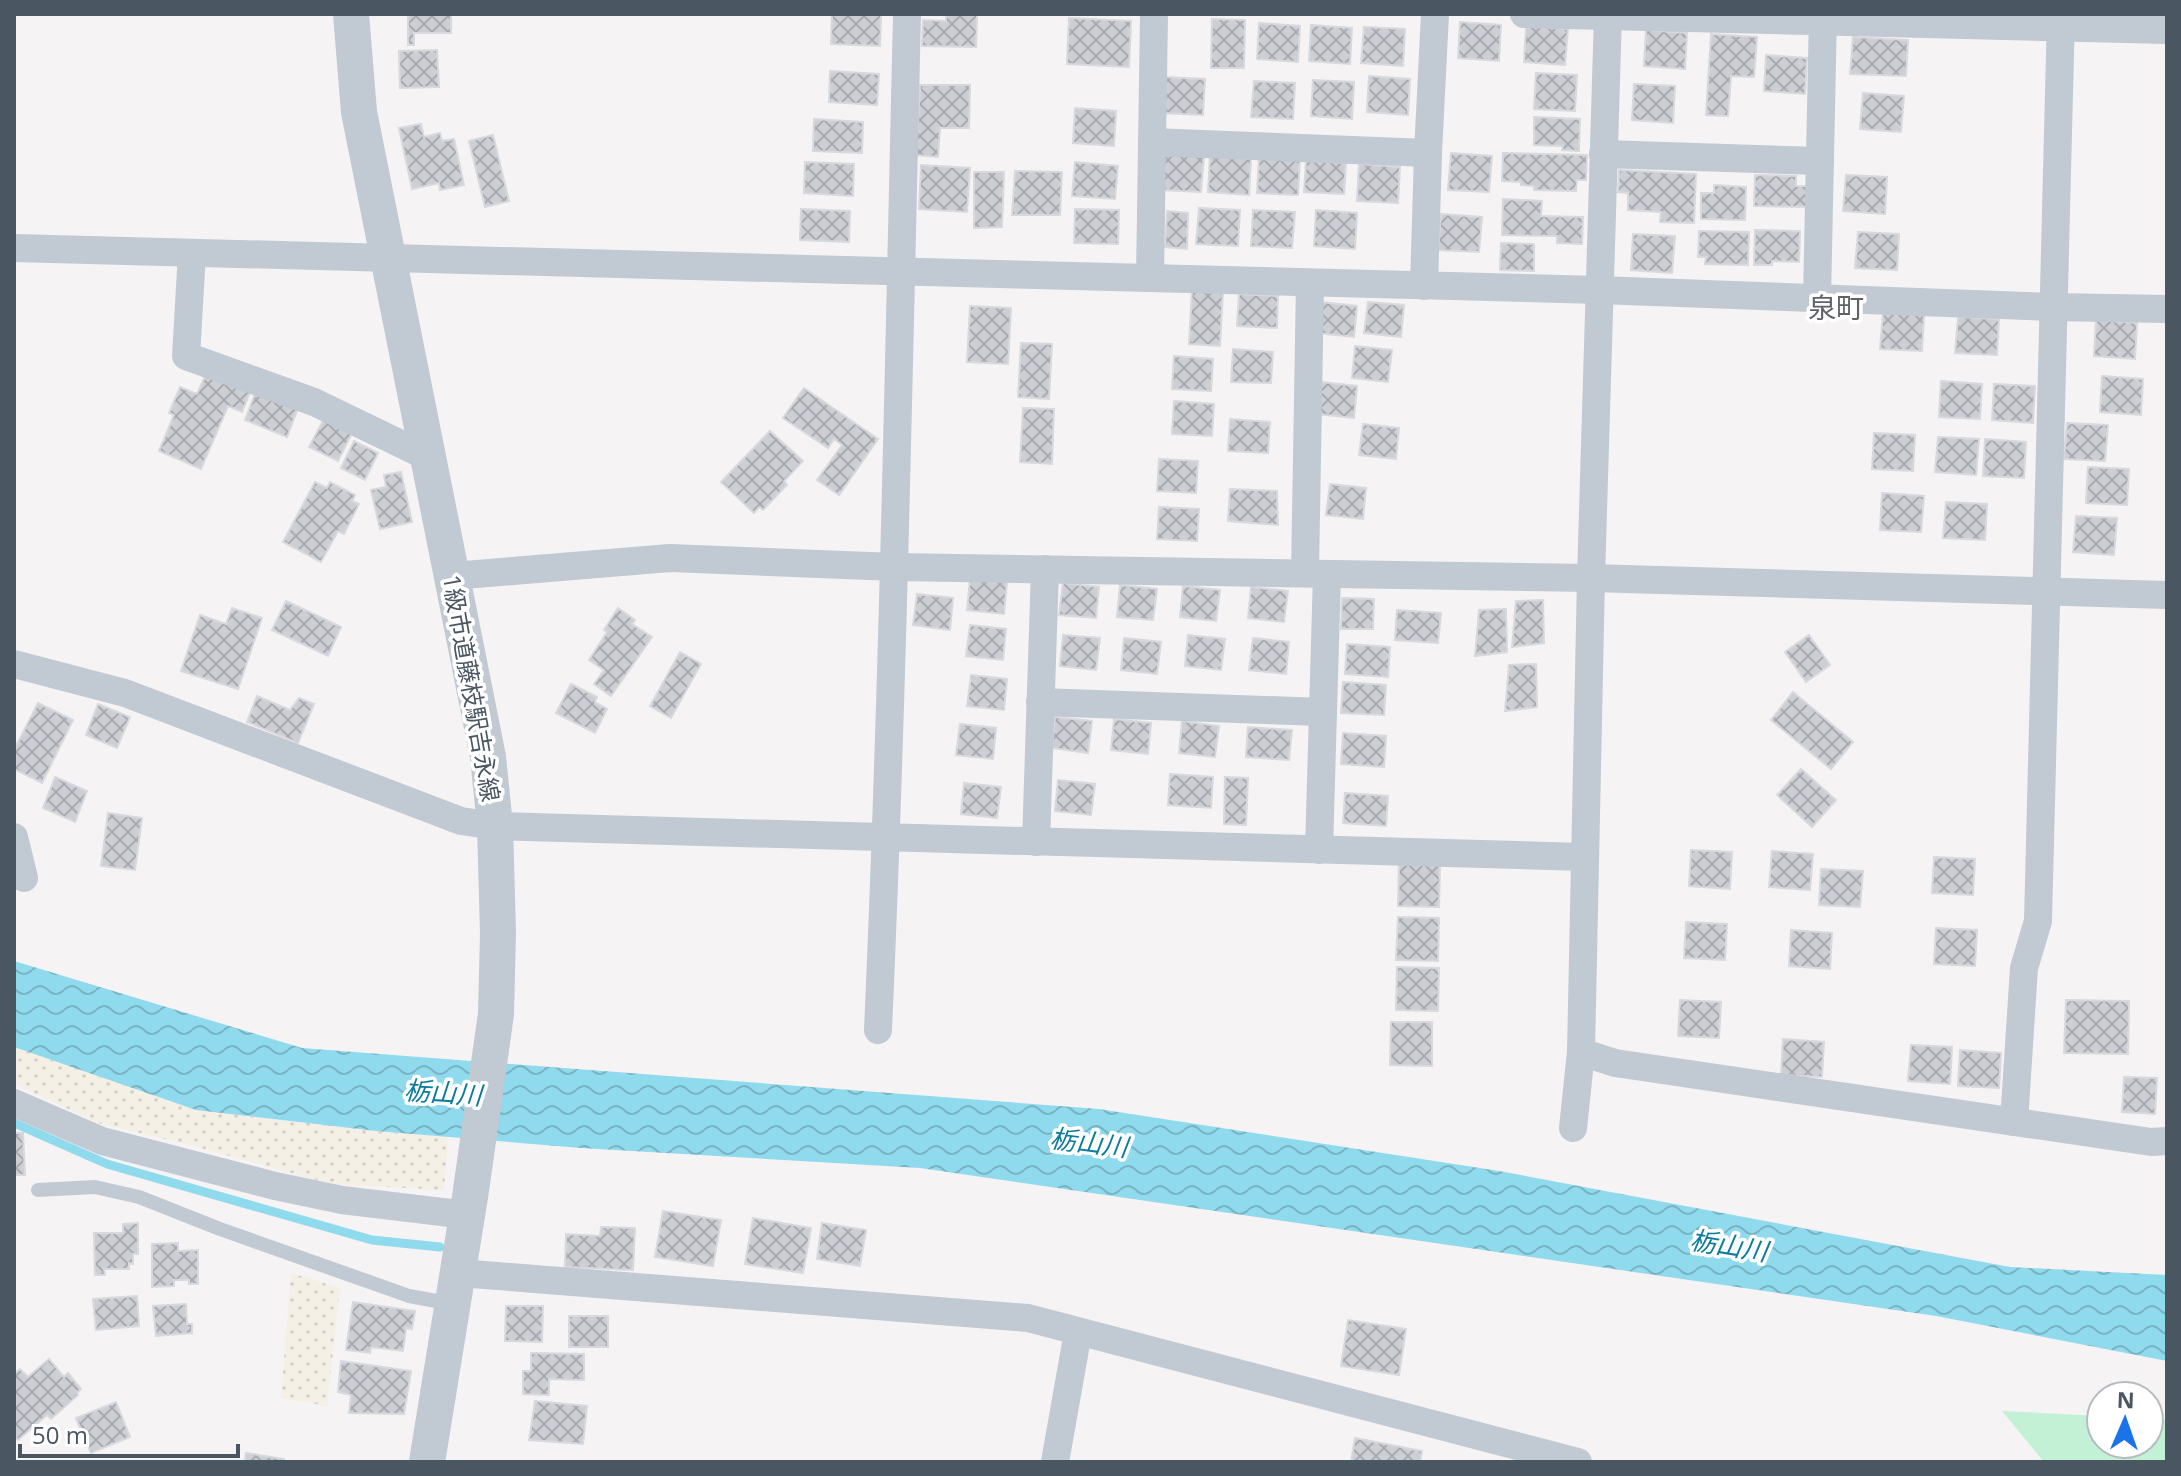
<svg xmlns="http://www.w3.org/2000/svg" width="2181" height="1476" viewBox="0 0 2181 1476" font-family="'Open Sans','Noto Sans JP',sans-serif">
<style>
.green{fill:#c3f1d5}
.sand{fill:url(#sand-dots)}
.water{fill:url(#water-waves)}
.lines{fill:none;stroke-linecap:round;stroke-linejoin:round}
.stream{stroke:#90daee;stroke-width:9}
.building{fill:url(#building-cross-hatch);stroke:#d7d9de;stroke-width:2}
.service{stroke:#c1cad2;stroke-width:14}
.minor{stroke:#c1cad2;stroke-width:28}
.tertiary{stroke:#c1cad2;stroke-width:36}
.labels{text-anchor:middle;dominant-baseline:central;stroke-width:7;stroke-linejoin:round;paint-order:stroke}
.street-label{font-size:24px;fill:#4a5661;stroke:#fff}
.water-label{font-size:26px;font-style:italic;fill:#0c7c9b;stroke:#fff}
.quarter-label{font-size:28px;fill:#5f6368;stroke:#fff}
</style>
<defs>
<pattern id="sand-dots" width="8" height="8" patternUnits="userSpaceOnUse" patternTransform="scale(2)"><rect width="8" height="8" fill="#f5f0e5"/><path d="M2 2h.1M6 6h.1" fill="none" stroke="#d4d0c7" stroke-width="1.8" stroke-linecap="round"/></pattern>
<pattern id="water-waves" width="16" height="10" patternUnits="userSpaceOnUse" patternTransform="scale(2)"><rect width="16" height="10" fill="#90daee"/><path d="M0 5q4-4 8 0t8 0" fill="none" stroke="#78b4c4"/></pattern>
<pattern id="building-cross-hatch" width="8" height="8" patternUnits="userSpaceOnUse" patternTransform="scale(2)"><rect width="8" height="8" fill="#cdcfd5"/><path d="M0 0l8 8M0 8l8-8" fill="none" stroke="#a8abb0"/></pattern>
</defs>
<rect width="100%" height="100%" fill="#f5f3f3"/>
<polygon class="green" points="2002,1411 2101,1416 2101,1444 2149,1444 2149,1419 2167,1420 2167,1462 2044,1462"/>
<g class="sand">
<polygon points="14,1047 196,1110 376,1131 448,1137 444,1190 331,1184 186,1144 101,1124 14,1084"/>
<polygon points="291,1273 340,1288 327,1406 281,1398"/>
</g>
<polygon class="water" points="14,961 302,1048 1099,1109 1499,1171 2010,1267 2167,1275 2167,1361 1936,1316 920,1168 581,1148 376,1131 196,1110 14,1047"/>
<g class="lines">
<polyline class="stream" points="14,1123 107,1164 372,1240 440,1247"/>
</g>
<g class="building">
<polygon points="408,14 451,14 451,33 414,33 414,45 408,45"/>
<polygon points="832,14 881,15 880,46 831,44"/>
<polygon points="946,14 977,14 976,47 922,46 923,20 946,21"/>
<polygon points="1069,18 1131,21 1129,67 1067,64"/>
<polygon points="1212,19 1245,20 1244,68 1211,68"/>
<polygon points="1460,22 1501,25 1499,61 1458,58"/>
<polygon points="1259,23 1300,26 1298,62 1257,59"/>
<polygon points="1311,25 1352,28 1350,64 1309,61"/>
<polygon points="1526,26 1568,29 1565,65 1524,62"/>
<polygon points="1364,27 1405,29 1403,66 1361,63"/>
<polygon points="1646,30 1687,33 1685,69 1644,66"/>
<polygon points="1711,34 1757,37 1754,77 1731,76 1728,116 1706,115"/>
<polygon points="1853,37 1908,40 1906,76 1850,74"/>
<polygon points="437,50 439,87 400,88 399,51"/>
<polygon points="1766,55 1807,58 1805,94 1764,91"/>
<polygon points="830,71 879,74 877,105 829,102"/>
<polygon points="1536,73 1577,75 1575,111 1534,109"/>
<polygon points="1369,76 1410,79 1408,115 1367,112"/>
<polygon points="1164,77 1205,79 1203,115 1162,113"/>
<polygon points="1313,80 1354,82 1352,119 1311,116"/>
<polygon points="1254,81 1295,83 1293,119 1251,117"/>
<polygon points="1634,84 1675,86 1673,123 1632,120"/>
<polygon points="920,85 970,85 969,128 940,128 938,157 916,155"/>
<polygon points="1863,93 1904,96 1901,132 1860,129"/>
<polygon points="1075,108 1116,111 1114,146 1073,143"/>
<polygon points="1534,117 1580,119 1579,151 1562,150 1563,146 1534,145"/>
<polygon points="814,119 863,122 862,153 813,151"/>
<polygon points="421,124 424,137 440,133 442,141 454,139 464,185 440,190 439,183 412,189 399,128"/>
<polygon points="493,135 509,201 485,207 469,141"/>
<polygon points="1451,153 1492,156 1489,192 1448,190"/>
<polygon points="1503,153 1587,155 1586,180 1577,180 1576,191 1534,190 1534,186 1521,185 1521,182 1502,181"/>
<polygon points="1162,154 1204,156 1201,192 1160,190"/>
<polygon points="1210,156 1251,159 1249,195 1208,192"/>
<polygon points="1259,156 1300,159 1298,195 1257,193"/>
<polygon points="1306,161 1346,163 1344,194 1304,192"/>
<polygon points="805,162 854,164 853,196 804,193"/>
<polygon points="1075,162 1118,166 1115,199 1072,196"/>
<polygon points="1359,164 1400,167 1398,203 1357,201"/>
<polygon points="921,165 970,168 967,212 919,209"/>
<polygon points="1619,170 1696,174 1694,223 1660,222 1661,212 1628,210 1628,193 1618,192"/>
<polygon points="1015,171 1062,172 1060,215 1012,215"/>
<polygon points="974,172 1004,172 1002,227 974,228"/>
<polygon points="1755,175 1796,176 1796,186 1808,186 1807,207 1754,206"/>
<polygon points="1846,175 1887,177 1885,214 1843,211"/>
<polygon points="1714,185 1746,187 1745,220 1701,219 1701,193 1714,193"/>
<polygon points="1503,199 1542,201 1541,216 1583,217 1582,244 1557,243 1557,236 1502,235"/>
<polygon points="1199,208 1240,210 1238,246 1196,244"/>
<polygon points="801,209 850,211 849,242 800,240"/>
<polygon points="1075,209 1119,210 1118,244 1074,243"/>
<polygon points="1253,210 1295,212 1292,248 1251,246"/>
<polygon points="1316,210 1357,213 1355,249 1314,246"/>
<polygon points="1167,211 1188,213 1187,249 1165,247"/>
<polygon points="1441,214 1482,217 1479,252 1438,250"/>
<polygon points="1755,230 1800,231 1799,262 1772,261 1772,265 1754,265"/>
<polygon points="1699,231 1749,232 1748,265 1705,264 1706,257 1698,257"/>
<polygon points="1858,232 1899,234 1897,270 1855,268"/>
<polygon points="1633,234 1675,236 1672,273 1631,270"/>
<polygon points="1501,243 1534,244 1534,271 1500,270"/>
<polygon points="1192,290 1223,291 1220,346 1189,344"/>
<polygon points="1239,294 1278,296 1277,328 1237,326"/>
<polygon points="1321,302 1357,306 1354,337 1317,333"/>
<polygon points="1368,302 1404,305 1401,337 1364,333"/>
<polygon points="970,306 1011,308 1008,364 967,362"/>
<polygon points="1883,313 1924,315 1922,351 1880,349"/>
<polygon points="1958,317 1999,319 1997,355 1955,353"/>
<polygon points="2096,320 2137,323 2135,359 2094,356"/>
<polygon points="1021,343 1052,344 1049,399 1018,397"/>
<polygon points="1355,346 1392,350 1388,382 1352,378"/>
<polygon points="1233,349 1273,352 1271,383 1231,382"/>
<polygon points="1174,356 1213,359 1211,391 1172,389"/>
<polygon points="206,374 250,392 242,412 228,406 201,469 159,451 174,415 169,413 180,387 197,394"/>
<polygon points="2102,376 2143,379 2141,415 2100,412"/>
<polygon points="1941,381 1982,384 1980,419 1939,417"/>
<polygon points="1321,382 1357,386 1354,418 1317,414"/>
<polygon points="1994,384 2035,386 2033,423 1992,420"/>
<polygon points="804,388 878,439 839,495 817,480 842,445 834,439 828,448 783,418"/>
<polygon points="256,391 298,408 287,437 245,420"/>
<polygon points="1174,401 1214,404 1212,436 1172,434"/>
<polygon points="1023,408 1054,409 1052,464 1020,462"/>
<polygon points="324,419 352,433 338,461 309,447"/>
<polygon points="1230,419 1270,422 1268,453 1228,451"/>
<polygon points="2067,423 2108,425 2105,461 2064,459"/>
<polygon points="1363,424 1399,428 1396,459 1359,455"/>
<polygon points="770,431 803,461 784,481 787,485 763,510 759,507 754,513 721,482"/>
<polygon points="1874,433 1915,435 1913,471 1872,469"/>
<polygon points="1938,437 1979,439 1976,475 1935,472"/>
<polygon points="1985,439 2026,442 2024,478 1983,476"/>
<polygon points="354,441 378,453 365,480 341,468"/>
<polygon points="1159,459 1198,461 1196,493 1157,491"/>
<polygon points="2088,467 2129,469 2127,505 2086,503"/>
<polygon points="401,472 412,522 380,529 371,490 386,487 384,475"/>
<polygon points="315,482 327,488 330,482 355,495 352,501 359,504 344,534 338,531 321,562 283,542"/>
<polygon points="1330,484 1366,488 1363,519 1326,515"/>
<polygon points="1230,489 1277,491 1278,525 1228,521"/>
<polygon points="1882,493 1924,496 1921,532 1880,530"/>
<polygon points="1946,502 1987,504 1985,540 1943,538"/>
<polygon points="1159,507 1199,509 1197,541 1157,539"/>
<polygon points="2076,516 2117,518 2114,555 2073,552"/>
<polygon points="970,579 1007,582 1004,614 967,610"/>
<polygon points="1063,583 1099,587 1096,618 1059,615"/>
<polygon points="1120,585 1157,589 1153,620 1117,617"/>
<polygon points="1183,586 1220,590 1216,621 1180,617"/>
<polygon points="1251,587 1288,591 1284,622 1248,618"/>
<polygon points="917,594 953,598 950,630 913,625"/>
<polygon points="1342,598 1374,599 1373,629 1341,629"/>
<polygon points="1543,600 1544,643 1512,647 1516,601"/>
<polygon points="286,601 341,627 328,656 272,630"/>
<polygon points="232,608 262,618 238,689 181,671 200,615 226,624"/>
<polygon points="618,608 635,620 632,624 652,637 611,696 594,684 604,670 589,660 607,632 604,630"/>
<polygon points="1506,609 1507,652 1475,656 1479,610"/>
<polygon points="1397,610 1441,613 1438,643 1395,640"/>
<polygon points="970,625 1006,629 1003,660 966,656"/>
<polygon points="1063,635 1100,638 1096,670 1060,666"/>
<polygon points="1188,635 1225,639 1221,670 1185,666"/>
<polygon points="1809,635 1830,665 1806,682 1785,652"/>
<polygon points="1124,638 1161,642 1157,674 1121,670"/>
<polygon points="1253,638 1289,642 1286,674 1249,670"/>
<polygon points="1347,644 1390,647 1388,677 1345,674"/>
<polygon points="680,652 701,664 671,718 650,706"/>
<polygon points="1536,664 1537,707 1505,711 1509,665"/>
<polygon points="971,675 1007,679 1004,710 967,706"/>
<polygon points="1343,682 1386,685 1384,715 1341,713"/>
<polygon points="571,684 597,697 595,702 607,709 595,733 556,713"/>
<polygon points="1793,692 1853,742 1831,769 1771,720"/>
<polygon points="257,696 290,710 299,698 314,704 298,743 247,722"/>
<polygon points="38,703 73,720 42,783 14,769 14,750"/>
<polygon points="98,704 130,717 117,748 86,735"/>
<polygon points="1055,717 1092,721 1088,753 1052,748"/>
<polygon points="1114,719 1151,723 1148,754 1111,750"/>
<polygon points="1182,721 1219,726 1215,757 1179,753"/>
<polygon points="960,724 996,728 993,759 956,755"/>
<polygon points="1248,727 1292,730 1289,760 1246,757"/>
<polygon points="1343,733 1386,736 1384,767 1341,764"/>
<polygon points="1801,769 1836,800 1812,827 1777,795"/>
<polygon points="1170,774 1213,777 1211,808 1168,805"/>
<polygon points="55,777 87,791 75,822 43,808"/>
<polygon points="1225,777 1248,778 1246,825 1224,824"/>
<polygon points="1058,780 1095,784 1091,815 1055,811"/>
<polygon points="964,783 1001,787 997,818 961,814"/>
<polygon points="1345,793 1388,796 1386,826 1343,823"/>
<polygon points="108,813 142,818 135,870 101,866"/>
<polygon points="1691,850 1732,852 1730,889 1689,886"/>
<polygon points="1772,851 1813,854 1810,890 1769,887"/>
<polygon points="1934,857 1975,859 1973,895 1932,893"/>
<polygon points="1399,863 1440,864 1439,907 1398,906"/>
<polygon points="1821,869 1863,871 1860,907 1819,905"/>
<polygon points="1398,917 1439,918 1438,961 1396,960"/>
<polygon points="1686,922 1727,924 1725,960 1684,958"/>
<polygon points="1936,928 1977,930 1975,966 1934,964"/>
<polygon points="1791,930 1832,933 1830,969 1789,966"/>
<polygon points="1397,967 1439,968 1438,1011 1396,1010"/>
<polygon points="1680,1000 1721,1002 1719,1038 1678,1036"/>
<polygon points="2066,1000 2129,1001 2128,1054 2064,1053"/>
<polygon points="1391,1022 1432,1022 1432,1066 1390,1065"/>
<polygon points="1783,1039 1824,1042 1822,1077 1781,1075"/>
<polygon points="1911,1045 1952,1047 1950,1084 1908,1081"/>
<polygon points="1960,1050 2001,1053 1999,1088 1958,1086"/>
<polygon points="2124,1077 2157,1078 2155,1114 2122,1112"/>
<polygon points="14,1133 23,1133 25,1175 14,1175"/>
<polygon points="663,1211 721,1220 713,1266 655,1257"/>
<polygon points="753,1218 811,1228 803,1273 745,1264"/>
<polygon points="138,1223 138,1254 133,1254 133,1264 129,1263 129,1269 104,1269 105,1275 95,1275 94,1233 123,1233 123,1224"/>
<polygon points="822,1223 866,1230 860,1266 817,1259"/>
<polygon points="601,1227 635,1228 633,1270 565,1267 566,1234 600,1236"/>
<polygon points="178,1243 178,1251 198,1250 198,1284 189,1284 189,1280 174,1280 174,1286 152,1287 152,1244"/>
<polygon points="137,1296 139,1326 96,1330 93,1299"/>
<polygon points="353,1302 415,1311 412,1329 406,1328 403,1351 371,1347 370,1353 346,1350"/>
<polygon points="186,1304 187,1324 192,1324 192,1333 156,1336 153,1306"/>
<polygon points="506,1306 543,1306 542,1342 505,1341"/>
<rect x="569" y="1316" width="39" height="31"/>
<polygon points="1348,1320 1406,1329 1399,1375 1341,1366"/>
<polygon points="531,1353 584,1354 584,1380 549,1379 549,1395 523,1394 523,1371 531,1371"/>
<polygon points="49,1359 64,1377 68,1373 81,1389 77,1393 78,1395 51,1419 47,1415 18,1440 14,1436 14,1374 20,1369 28,1377"/>
<polygon points="341,1361 411,1371 404,1414 349,1413 351,1395 338,1392"/>
<polygon points="535,1401 587,1406 583,1444 529,1440"/>
<polygon points="116,1402 130,1437 91,1453 76,1418"/>
<polygon points="1355,1438 1422,1451 1420,1462 1351,1462"/>
<polygon points="246,1453 284,1459 284,1462 245,1462"/>
</g>
<g class="lines">
<polyline class="service" points="38,1190 95,1187 139,1197 220,1229 409,1296 453,1304"/>
<g class="minor">
<polyline points="1524,14 2167,30"/>
<polyline points="1608,14 1591,578 1581,1052 1615,1063 2151,1142 2167,1141"/>
<polyline points="1152,142 1428,153"/>
<polyline points="1603,154 1820,161"/>
<polyline points="14,248 1599,290 2054,307 2167,309"/>
<polyline points="192,253 186,356 314,402 428,457"/>
<polyline points="1150,278 1154,14"/>
<polyline points="1424,286 1428,153 1435,14"/>
<polyline points="1817,298 1823,14"/>
<polyline points="1305,573 1310,283"/>
<polyline points="452,576 670,558 895,567 1591,578 2167,595"/>
<polyline points="14,664 125,693 461,821 495,826 1584,857"/>
<polyline points="1040,702 1323,712"/>
<polyline points="14,837 24,878"/>
<polyline points="1036,842 1045,569"/>
<polyline points="1319,850 1327,574"/>
<path d="M878,1030c15,-338 21,-677 29,-1016"/>
<polyline points="14,1103 102,1141 275,1186 342,1200 467,1215"/>
<polyline points="2014,1122 2024,968 2038,921 2061,14"/>
<polyline points="1573,1128 1581,1052"/>
<polyline points="459,1273 1028,1318 1578,1462"/>
<polyline points="1055,1462 1078,1332"/>
</g>
<polyline class="tertiary" points="351,14 359,112 488,757 495,826 498,933 496,1014 470,1197 427,1462"/>
</g>
<g class="labels">
<g class="street-label">
<text transform="translate(472 688) rotate(80)">1級市道藤枝駅吉永線</text>
</g>
<g class="water-label">
<text transform="translate(443 1092) rotate(4)">栃山川</text>
<text transform="translate(1089 1142) rotate(7)">栃山川</text>
<text transform="translate(1729 1245) rotate(9)">栃山川</text>
</g>
<g class="quarter-label">
<text x="1836" y="307">泉町</text>
</g>
</g>
<rect width="2181" height="1476" fill="none" stroke="#4a5661" stroke-width="32"/>
<g transform="translate(2125 1420) rotate(2)"><circle r="38" fill="#ffffff" stroke="#b7bbc0" stroke-width="2"/>
<path d="M0-6L14 30L0 20L-14 30Z" fill="#1a73e8"/>
<text y="-12" font-size="22" font-weight="bold" text-anchor="middle" fill="#4a5661">N</text>
</g>
<path d="M20 1444v12h218v-12" fill="none" stroke="#4a5661" stroke-width="4"/>
<text x="32" y="1444" font-size="24" fill="#4a5661" stroke="#ffffff" stroke-width="6" paint-order="stroke">50 m</text>
</svg>
